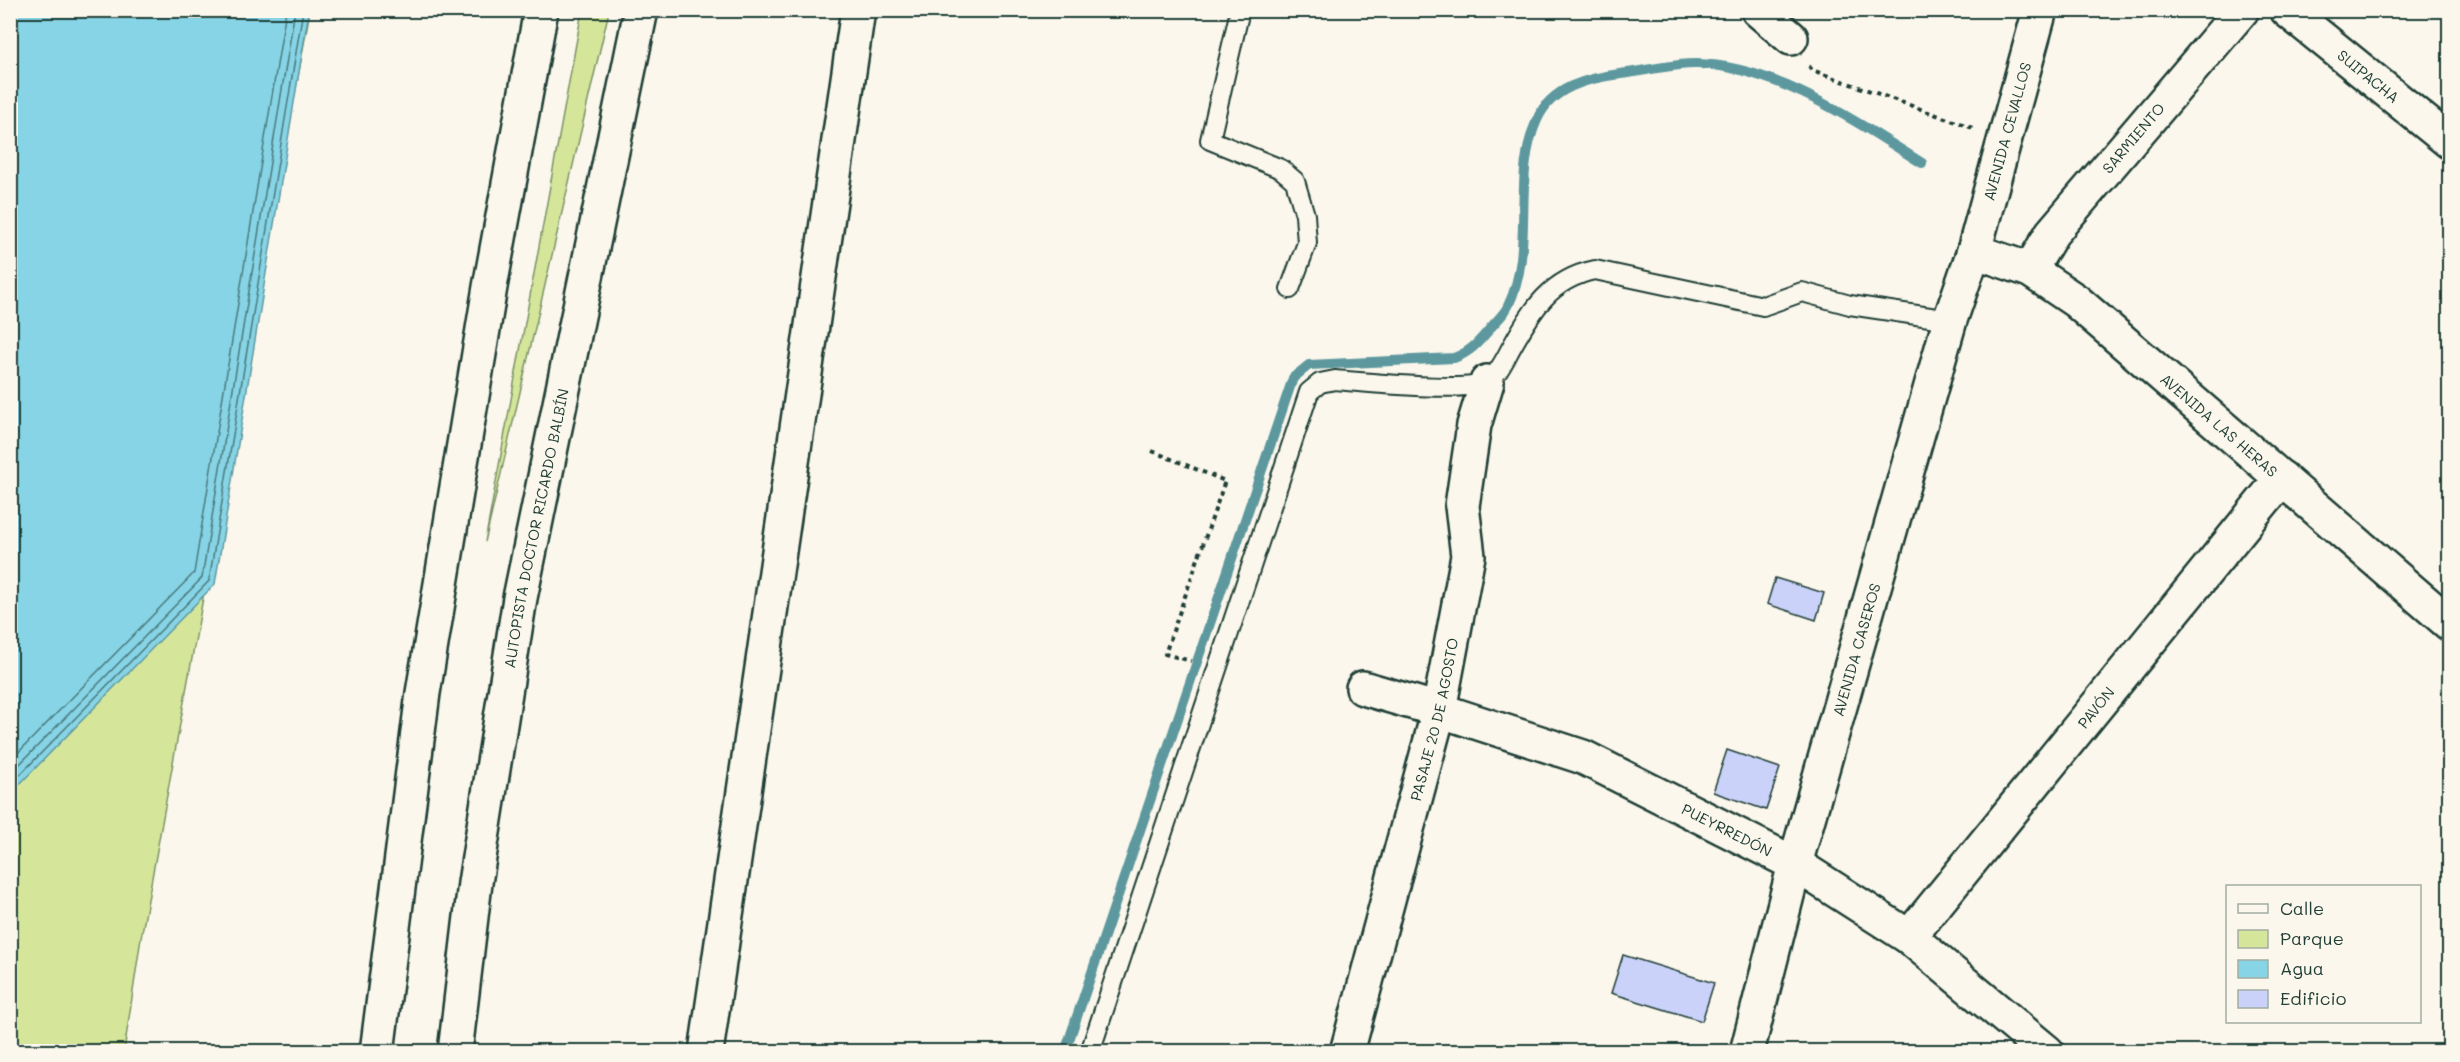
<svg xmlns="http://www.w3.org/2000/svg" width="2460" height="1062" viewBox="0 0 2460 1062" font-family="Mali,sans-serif">
<style>
.green{fill:#d5e69a;stroke:#7a9267;stroke-width:1.5}
.water{fill:#87d4e6;stroke:#5d989f;stroke-width:1.5}
.lines{fill:none;stroke-linecap:round;stroke-linejoin:round}
.shore{stroke:#49797b;stroke-width:1.5}
.stream{stroke:#5d989f;stroke-width:10}
.building{fill:#cad2fa;stroke:#1f3d34;stroke-width:1.5}
.service-casing{stroke:#1f3d34;stroke-width:22}
.minor-casing{stroke:#1f3d34;stroke-width:38}
.tertiary-casing{stroke:#1f3d34;stroke-width:38}
.secondary-casing{stroke:#1f3d34;stroke-width:38}
.primary-casing{stroke:#1f3d34;stroke-width:38}
.motorway-casing{stroke:#1f3d34;stroke-width:38}
.path{stroke:#1f3d34;stroke-width:4;stroke-dasharray:4.5 4.5;stroke-linecap:butt}
.service{stroke:#fbf7ec;stroke-width:18}
.minor{stroke:#fbf7ec;stroke-width:33}
.tertiary{stroke:#fbf7ec;stroke-width:33}
.secondary{stroke:#fbf7ec;stroke-width:33}
.primary{stroke:#fbf7ec;stroke-width:33}
.motorway{stroke:#fbf7ec;stroke-width:33}
.labels{text-anchor:middle;dominant-baseline:central;stroke-width:6;stroke-linejoin:round;paint-order:stroke}
.street-label{font-size:15px;fill:#1f3d34;stroke:#fbf7ec}
</style>
<rect width="100%" height="100%" fill="#fbf7ec"/>
<filter id="ink" filterUnits="userSpaceOnUse"><feTurbulence type="fractalNoise" baseFrequency=".0167" numOctaves="2"/><feDisplacementMap in="SourceGraphic" scale="12" xChannelSelector="R" yChannelSelector="G"/><feConvolveMatrix kernelMatrix="1 2 1 2 8 2 1 2 1" color-interpolation-filters="sRGB"/></filter>
<g filter="url(#ink)">
<g class="green">
<polygon points="10,11 310,11 141,938 124,1051 11,1051"/>
<polygon points="582,11 609,11 485,542"/>
</g>
<polygon class="water" points="11,10 309,11 215,584 11,793"/>
<g class="lines">
<g class="shore">
<polyline points="10,761 194,573 286,10"/>
<polyline points="10,774 202,578 295,10"/>
<polyline points="10,785 209,581 303,10"/>
</g>
<path class="stream" d="M1065,1052l228,-674 16,-13 145,-7c16,-6 23,-14 34,-27 6,-8 16,-16 20,-25 28,-56 3,-129 29,-186 14,-33 51,-42 83,-46 25,-3 51,-10 76,-10 79,1 162,59 226,99"/>
</g>
<g class="building">
<polygon points="1775,578 1824,593 1816,620 1767,604"/>
<polygon points="1727,750 1780,768 1766,810 1713,792"/>
<polygon points="1623,955 1714,983 1702,1021 1611,993"/>
</g>
<g class="lines">
<defs>
<g id="service">
<polyline points="1240,10 1210,140 1281,169 1295,181 1305,215 1307,243 1290,289"/>
<path d="M1090,1052l219,-660 11,-9 15,-3c27,2 135,13 152,2 11,-7 18,-23 24,-34 21,-38 39,-69 84,-78l168,36 39,-14 48,13 100,15"/>
</g>
<g id="minor">
<polyline points="1758,10 1791,38"/>
<path id="s1" d="M2287,10l163,132"/>
<path id="s2" d="M2030,270l22,-37 190,-223"/>
<path id="s3" d="M1363,688l76,22 144,47 212,107 114,73 138,115"/>
<path id="s4" d="M1909,937l373,-459"/>
<polyline points="706,1052 858,10"/>
<path id="s5" d="M1347,1052l92,-342 29,-154 -6,-50 12,-81 13,-43"/>
</g>
<g id="tertiary">
<path id="s6" d="M1974,251l56,19 46,31 374,323"/>
</g>
<g id="secondary">
<path id="s7" d="M1747,1052l48,-188 155,-544 24,-69"/>
</g>
<g id="primary">
<path id="s8" d="M1974,251l66,-241"/>
</g>
<g id="motorway">
<polyline points="377,1052 423,693 490,287 541,10"/>
<path id="s9" d="M455,1052l20,-169 45,-285 121,-588"/>
</g>
</defs>
<use href="#service" class="service-casing"/>
<use href="#minor" class="minor-casing"/>
<use href="#tertiary" class="tertiary-casing"/>
<use href="#secondary" class="secondary-casing"/>
<use href="#primary" class="primary-casing"/>
<use href="#motorway" class="motorway-casing"/>
<g class="path">
<polyline points="1809,66 1812,70 1973,128"/>
<polyline points="1152,451 1225,481 1165,654 1191,661"/>
</g>
<use href="#service" class="service"/>
<use href="#minor" class="minor"/>
<use href="#tertiary" class="tertiary"/>
<use href="#secondary" class="secondary"/>
<use href="#primary" class="primary"/>
<use href="#motorway" class="motorway"/>
</g>
</g>
<g class="labels">
<g class="street-label">
<text stroke="none"><textPath href="#s1" startOffset="105">SUIPACHA</textPath></text>
<text stroke="none"><textPath href="#s8" startOffset="124">AVENIDA CEVALLOS</textPath></text>
<text stroke="none"><textPath href="#s2" startOffset="168">SARMIENTO</textPath></text>
<text stroke="none"><textPath href="#s6" startOffset="304">AVENIDA LAS HERAS</textPath></text>
<text stroke="none"><textPath href="#s9" startOffset="530">AUTOPISTA DOCTOR RICARDO BALBÍN</textPath></text>
<text stroke="none"><textPath href="#s7" startOffset="417">AVENIDA CASEROS</textPath></text>
<text stroke="none"><textPath href="#s4" startOffset="296">PAVÓN</textPath></text>
<text stroke="none"><textPath href="#s5" startOffset="344">PASAJE 20 DE AGOSTO</textPath></text>
<text stroke="none"><textPath href="#s3" startOffset="392">PUEYRREDÓN</textPath></text>
</g>
</g>
<rect width="2460" height="1062" fill="none" stroke="#fbf7ec" stroke-width="36"/>
<rect x="18" y="18" width="2424" height="1026" fill="none" stroke="#1f3d34" stroke-width="2" filter="url(#ink)"/>
<rect x="2226" y="885" width="195" height="138" fill="#fbf7ec" stroke="#a3ada2" stroke-width="1.5"/>
<rect x="2238" y="904" width="30" height="9" fill="#fbf7ec" stroke="#a3ada2" stroke-width="1.5"/>
<text x="2280" y="915" font-size="18" fill="#1f3d34">Calle</text>
<rect x="2238" y="930" width="30" height="18" fill="#d5e69a" stroke="#a3ada2" stroke-width="1.5"/>
<text x="2280" y="945" font-size="18" fill="#1f3d34">Parque</text>
<rect x="2238" y="960" width="30" height="18" fill="#87d4e6" stroke="#a3ada2" stroke-width="1.5"/>
<text x="2280" y="975" font-size="18" fill="#1f3d34">Agua</text>
<rect x="2238" y="990" width="30" height="18" fill="#cad2fa" stroke="#a3ada2" stroke-width="1.5"/>
<text x="2280" y="1005" font-size="18" fill="#1f3d34">Edificio</text>
</svg>
